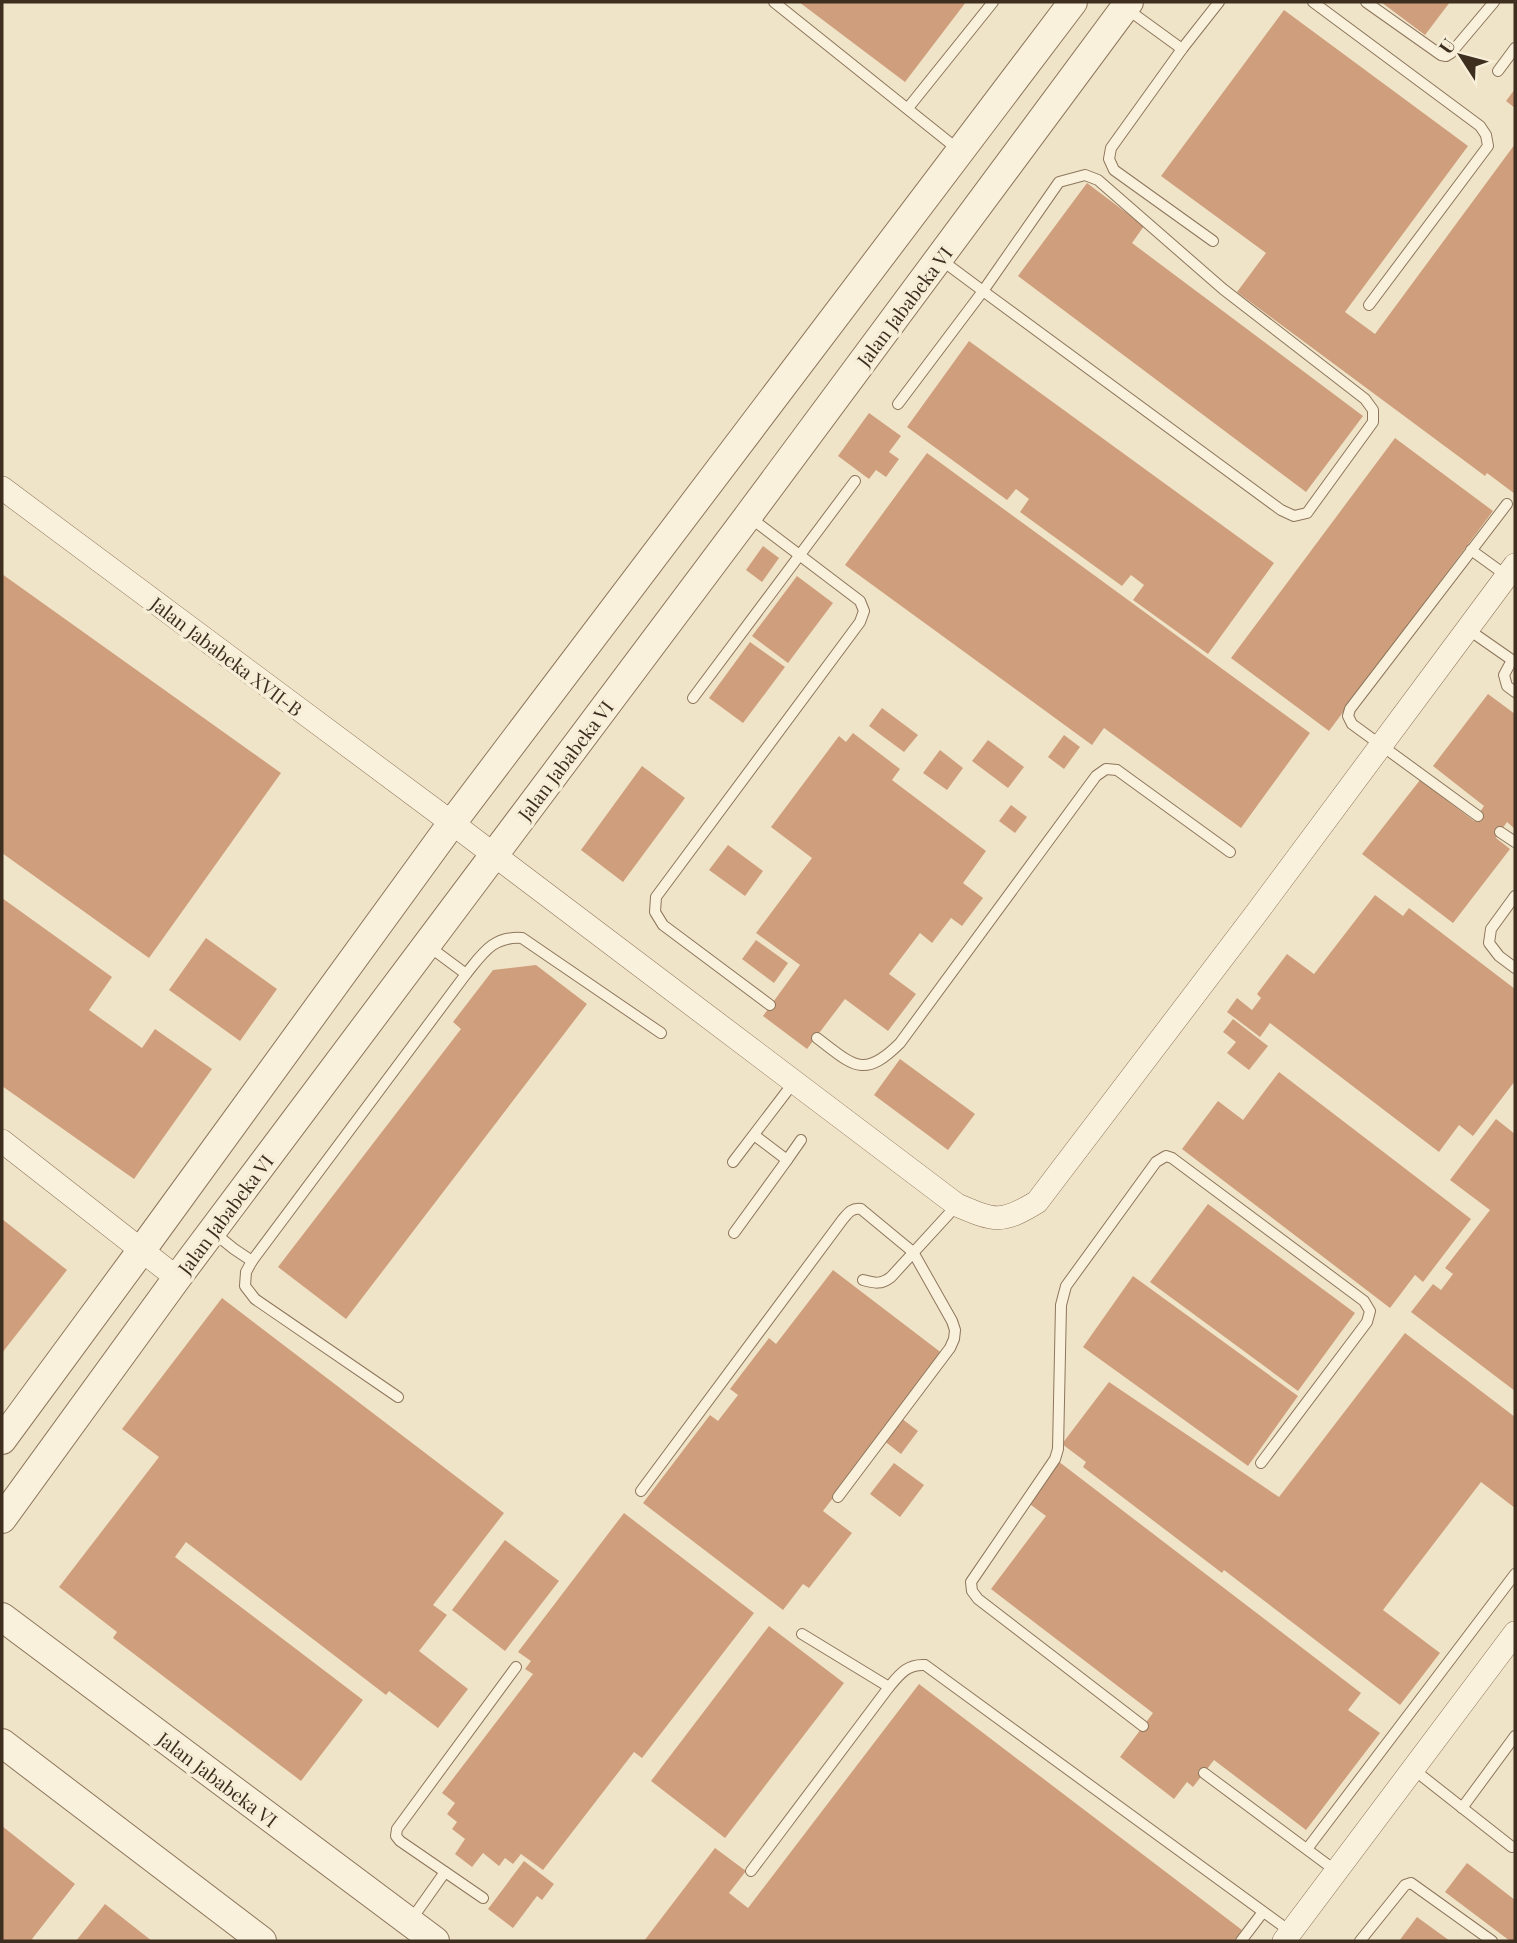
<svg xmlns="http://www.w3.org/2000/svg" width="1517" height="1943" viewBox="0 0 1517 1943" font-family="'Playfair Display',serif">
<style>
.building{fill:#cf9f7d}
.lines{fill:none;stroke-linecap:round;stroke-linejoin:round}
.service-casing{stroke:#8d765c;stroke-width:12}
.minor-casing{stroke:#8d765c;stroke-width:24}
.tertiary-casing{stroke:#8d765c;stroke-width:30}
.service{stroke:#faf1dc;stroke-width:10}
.minor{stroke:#faf1dc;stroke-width:23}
.tertiary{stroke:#faf1dc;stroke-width:28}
.labels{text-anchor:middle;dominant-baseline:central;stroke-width:7;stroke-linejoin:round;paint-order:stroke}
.street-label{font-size:19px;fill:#3d2e20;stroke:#f7eed8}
</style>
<rect width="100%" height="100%" fill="#f0e4c8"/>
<g class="building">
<polygon points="799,2 966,2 905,82"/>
<polygon points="1381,2 1450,2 1425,35"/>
<polygon points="1284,10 1468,146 1345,312 1375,334 1515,144 1515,494 1487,473 1485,476 1237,292 1266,253 1161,176"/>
<polygon points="1515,89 1515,108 1506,101"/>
<polygon points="1087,183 1144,226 1132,243 1363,416 1306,492 1018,276"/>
<polygon points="969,341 1274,563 1208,654 1133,600 1144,585 1131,575 1122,586 1020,512 1029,499 1016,489 1007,500 907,427"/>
<polygon points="869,413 901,436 889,452 899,459 886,477 876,470 869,479 838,456"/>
<polygon points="1395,438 1493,511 1329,731 1231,658"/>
<polygon points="927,453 1310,733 1241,828 1104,728 1092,745 845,565"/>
<polygon points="763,546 779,558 762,582 746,570"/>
<polygon points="2,574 281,773 149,958 2,853"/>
<polygon points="797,576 833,603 788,663 752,636"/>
<polygon points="750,642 785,667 743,723 709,698"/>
<polygon points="1488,694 1515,714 1515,829 1507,822 1496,838 1510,849 1453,923 1362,854 1420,780 1474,821 1484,806 1433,766"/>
<polygon points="882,708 918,735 904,752 869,726"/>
<polygon points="853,733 900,769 892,780 986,851 963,883 983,898 962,926 951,918 932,943 920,933 889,974 916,994 888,1031 845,999 807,1049 763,1016 800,965 756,933 812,858 771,827 839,736 846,742"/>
<polygon points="1064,735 1080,747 1064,769 1048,757"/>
<polygon points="988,740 1024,767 1008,788 972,761"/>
<polygon points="940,750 963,768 947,790 923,773"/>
<polygon points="642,766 685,798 623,882 581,850"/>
<polygon points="1011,805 1027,817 1015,833 999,821"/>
<polygon points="728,845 763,871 745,896 709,870"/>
<polygon points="1375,895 1403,916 1409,908 1515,989 1515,1081 1473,1136 1459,1125 1439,1152 1270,1023 1260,1037 1227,1012 1237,998 1252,1010 1261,998 1257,994 1287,954 1314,974"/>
<polygon points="2,898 112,977 89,1010 142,1048 155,1029 212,1069 134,1179 2,1086"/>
<polygon points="206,938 277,989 240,1041 169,990"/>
<polygon points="756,940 788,963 774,983 742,959"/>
<polygon points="536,965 587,1004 346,1319 278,1267 461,1029 453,1022 493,970"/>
<polygon points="1233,1019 1268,1046 1249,1070 1227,1053 1236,1042 1223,1032"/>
<polygon points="900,1059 975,1114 948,1150 874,1095"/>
<polygon points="1279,1072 1471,1219 1423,1282 1415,1275 1390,1308 1182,1149 1218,1101 1243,1120"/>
<polygon points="1496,1119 1515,1134 1515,1391 1411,1312 1433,1284 1441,1290 1453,1274 1445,1268 1490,1210 1450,1180"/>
<polygon points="1208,1204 1355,1313 1298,1391 1150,1282"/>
<polygon points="2,1219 67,1270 2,1353"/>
<polygon points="833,1270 943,1354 823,1511 852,1533 809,1588 803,1584 783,1610 643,1503 710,1415 718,1421 738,1395 730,1389 769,1338 776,1344"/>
<polygon points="1133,1276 1298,1396 1248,1466 1083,1347"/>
<polygon points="222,1298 504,1513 433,1605 447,1615 419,1651 468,1689 438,1728 389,1691 386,1695 186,1542 175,1557 363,1700 301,1781 113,1638 117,1632 59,1587 159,1457 122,1429"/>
<polygon points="1405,1333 1515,1417 1515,1508 1481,1482 1383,1610 1440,1653 1400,1705 1224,1570 1222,1573 1083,1467 1086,1462 1062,1444 1109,1382 1279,1497"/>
<polygon points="901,1418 918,1431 901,1454 883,1440"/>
<polygon points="1058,1461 1361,1693 1348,1710 1380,1733 1306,1830 1214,1760 1193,1787 1187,1782 1174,1799 1120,1757 1153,1713 991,1589 1046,1516 1027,1502"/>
<polygon points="894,1463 924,1485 900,1517 870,1494"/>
<polygon points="624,1513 754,1613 642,1758 634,1752 543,1870 521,1854 513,1864 505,1858 499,1866 483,1853 472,1867 455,1854 465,1839 452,1829 457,1822 447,1814 455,1803 442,1793 533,1674 525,1669 531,1661 518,1652"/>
<polygon points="505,1540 559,1581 505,1651 452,1610"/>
<polygon points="769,1626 844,1683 725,1838 651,1781"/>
<polygon points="919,1684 1242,1930 1234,1941 644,1941 715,1848 746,1871 729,1893 748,1908"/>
<polygon points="2,1826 75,1884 32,1939 35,1941 2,1941"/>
<polygon points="524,1861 554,1884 542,1900 537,1896 513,1928 488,1909"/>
<polygon points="1467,1863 1515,1900 1515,1941 1510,1941 1445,1892"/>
<polygon points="105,1904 152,1941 76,1941"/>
<polygon points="1417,1917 1450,1941 1399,1941"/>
</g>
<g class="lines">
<defs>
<g id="service">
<polyline points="774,2 960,151"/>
<polyline points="1313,2 1480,126 1486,135 1488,146 1369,305"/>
<polyline points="1366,2 1441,55 1446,56 1451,53 1494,2"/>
<polyline points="1127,9 1182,49"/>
<polyline points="1498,71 1515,48"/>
<polyline points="908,108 993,2"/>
<polyline points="1213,241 1114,170 1109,159 1111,148 1182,49 1219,2"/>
<polyline points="898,404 983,291 1059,182 1085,175 1098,180 1223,289 1365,399 1373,410 1373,422 1307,513 1294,516 1281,510 983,291 940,259"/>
<polyline points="748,516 860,601 864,611 860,622 656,897 655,912 663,925 770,1005"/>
<polyline points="1471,550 1507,576"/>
<polyline points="1469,630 1512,660 1504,675 1507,686 1515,692"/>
<polyline points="693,698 855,481"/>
<polyline points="1478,816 1352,724 1348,716 1350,709 1507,504"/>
<polyline points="1500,832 1515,842"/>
<polyline points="1515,896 1491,929 1489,943 1499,956 1515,968"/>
<polyline points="427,945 466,974"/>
<path d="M817,1038c36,27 46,42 83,5l196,-267 10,-7 11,1 113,82"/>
<polyline points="787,1160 801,1140"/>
<polyline points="733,1162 794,1082"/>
<polyline points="213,1232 234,1249 252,1261"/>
<polyline points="734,1233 787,1160 754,1135"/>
<path d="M863,1280c11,3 18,5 28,-3l66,-72"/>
<path d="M398,1397l-143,-98 -10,-13 1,-14 6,-11 214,-287c17,-21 27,-38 56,-36l139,95"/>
<path d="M641,1491l202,-272c6,-7 9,-11 18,-10l52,43 39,69 3,9 -1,9 -4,9 -112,149"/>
<path d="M802,1634l87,53c11,-13 18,-23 36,-22l366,267"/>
<polyline points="1143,1726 978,1599 972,1591 971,1582 1055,1459 1058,1449 1061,1305 1066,1286 1156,1162 1166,1156 1172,1158 1364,1301 1370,1311 1367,1322 1261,1463"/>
<polyline points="1413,1769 1512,1847"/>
<polyline points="1204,1773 1336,1871"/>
<polyline points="1462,1808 1515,1736"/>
<polyline points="1307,1849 1515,1574"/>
<polyline points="751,1871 889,1687"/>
<polyline points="483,1898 400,1841 396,1836 397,1829 516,1667"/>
<polyline points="411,1920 445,1872"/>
<polyline points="1241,1941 1263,1912"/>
<polyline points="1360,1941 1405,1885 1411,1883 1492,1941"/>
</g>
<g id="minor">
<path d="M2,488l450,335 505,382c38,16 44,19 80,-3l221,-291 257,-346"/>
<polyline points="2,1141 177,1278"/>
<polyline points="1284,1941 1515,1633"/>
</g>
<g id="tertiary">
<polyline points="2,1440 141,1251 452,823 1073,2"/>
<polyline points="2,1519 177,1278 748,516 1129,2"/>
<polyline points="2,1617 435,1941"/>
<polyline points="2,1743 262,1941"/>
</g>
</defs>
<use href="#service" class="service-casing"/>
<use href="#minor" class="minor-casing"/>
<use href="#tertiary" class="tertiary-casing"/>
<use href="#service" class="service"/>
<use href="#minor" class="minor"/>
<use href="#tertiary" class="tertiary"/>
</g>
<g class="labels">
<g class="street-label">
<text transform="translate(904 306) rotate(-53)">Jalan Jababeka VI</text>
<text transform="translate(227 656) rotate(37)">Jalan Jababeka XVII-B</text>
<text transform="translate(565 760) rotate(-53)">Jalan Jababeka VI</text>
<text transform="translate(225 1214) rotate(-53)">Jalan Jababeka VI</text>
<text transform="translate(218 1779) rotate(37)">Jalan Jababeka VI</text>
</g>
</g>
<rect width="1517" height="1943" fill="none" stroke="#3d2e20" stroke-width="7"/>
<g transform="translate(1461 56) rotate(306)" stroke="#f7eed8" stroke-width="5" paint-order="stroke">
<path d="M0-5L12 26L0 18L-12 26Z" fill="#3d2e20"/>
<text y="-10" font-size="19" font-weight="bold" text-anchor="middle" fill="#3d2e20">U</text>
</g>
</svg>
